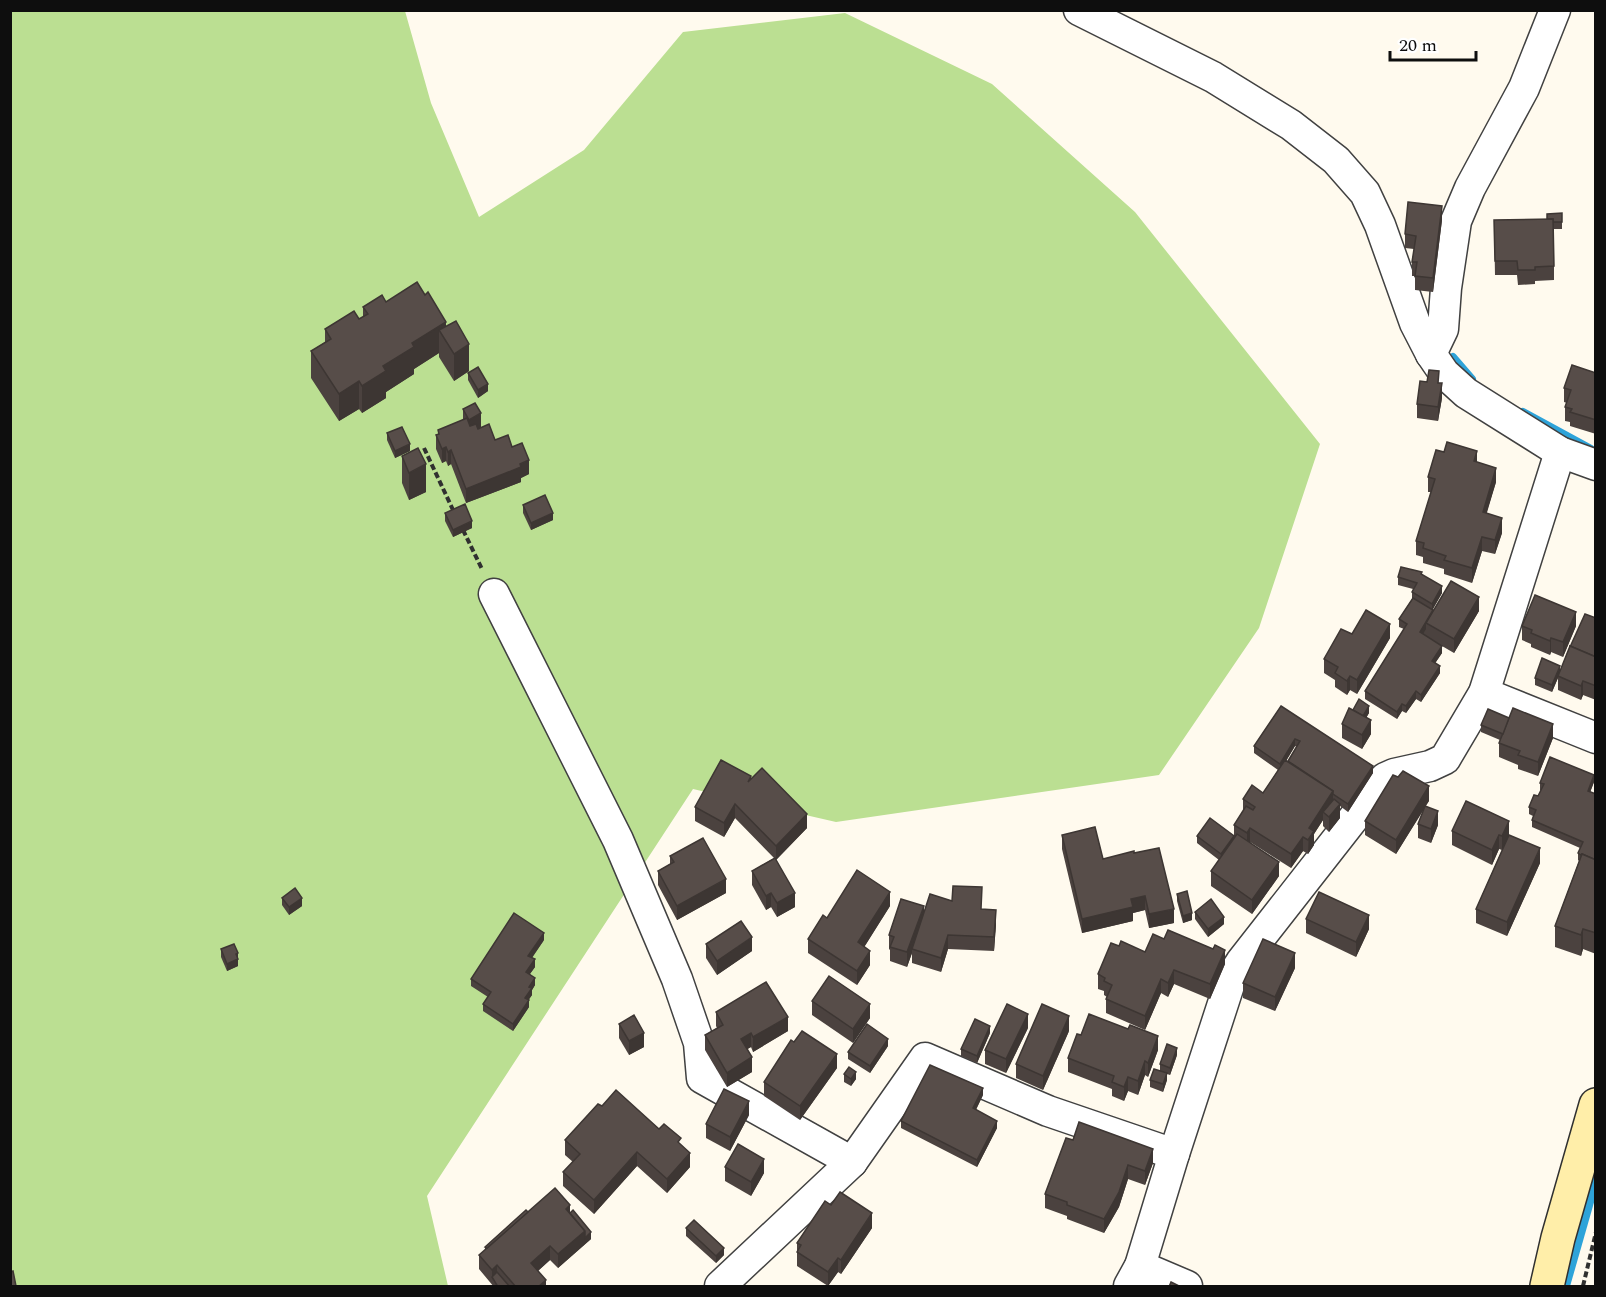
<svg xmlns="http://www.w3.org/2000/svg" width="1606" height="1297" viewBox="0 0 1606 1297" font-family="Spectral,serif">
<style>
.forest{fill:#bbdf92}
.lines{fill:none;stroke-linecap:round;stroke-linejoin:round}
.stream{stroke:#2ea3d9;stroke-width:8}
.street-casing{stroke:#414141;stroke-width:33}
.secondary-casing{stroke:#303030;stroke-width:36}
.path{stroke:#303030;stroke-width:4;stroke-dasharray:6 3;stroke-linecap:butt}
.street{stroke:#fff;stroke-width:30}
.secondary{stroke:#ffeea9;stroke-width:33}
.wall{fill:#4b423f;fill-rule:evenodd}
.shaded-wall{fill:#3d3633}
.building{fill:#574d49;stroke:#3d3633;stroke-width:1.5}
</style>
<rect width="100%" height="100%" fill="#fffaee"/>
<polygon class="forest" points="10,11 405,11 431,103 479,217 584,150 683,32 845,13 992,84 1135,212 1320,444 1259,628 1159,775 836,822 693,789 427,1196 448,1286 11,1286"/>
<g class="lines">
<g class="stream">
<polyline points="1453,357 1472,379"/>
<polyline points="1523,412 1591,449"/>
<polyline points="1566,1286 1596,1181"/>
</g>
<defs>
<g id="street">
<polyline points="1079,10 1213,77 1291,125 1336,160 1365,193 1380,225 1415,323 1431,354 1444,373 1466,393 1560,452 1596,465"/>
<polyline points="1431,354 1443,329 1446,288 1456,221 1470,188 1524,88 1555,10"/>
<polyline points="494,594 618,840 677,979 699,1043 702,1078 852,1162 925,1058 1048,1111 1174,1154"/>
<polyline points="1484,693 1596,738"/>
<polyline points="1140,1266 1187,1286"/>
<polyline points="720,1286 852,1162"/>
<polyline points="1129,1286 1140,1266 1174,1154 1232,976 1241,962 1385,778 1394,774 1430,766 1445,759 1484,693 1560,452"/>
</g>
<polyline id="secondary" points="1547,1286 1558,1238 1596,1105"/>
</defs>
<use href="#street" class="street-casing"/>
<use href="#secondary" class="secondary-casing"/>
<g class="path">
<polyline points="424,448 454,512"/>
<polyline points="463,530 482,569"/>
<polyline points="1583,1286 1596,1232"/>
</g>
<use href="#street" class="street"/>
<use href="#secondary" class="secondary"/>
</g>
<g class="wall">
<polygon points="1562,213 1562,229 1554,229 1554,280 1535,281 1535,284 1518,285 1517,275 1495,275 1494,220 1547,219"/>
<polygon points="1442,220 1433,292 1415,290 1415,276 1412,276 1412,262 1414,249 1405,248 1405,234"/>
<polygon points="425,295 446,326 469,371 454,381 439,357 439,353 414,369 414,374 386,392 386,398 362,413 359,409 339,421 311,378 311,351 325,342 325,329 359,319 363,317 363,307"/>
<polygon points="468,373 488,391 478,398 468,380"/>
<polygon points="1596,373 1596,434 1570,426 1570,422 1565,421 1565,407 1567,403 1564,402 1564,388"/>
<polygon points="1442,398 1438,421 1417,418 1417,404"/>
<polygon points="463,409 481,427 478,429 495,440 512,447 529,474 521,478 521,482 466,503 451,464 448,466 446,461 442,463 436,449 436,435 438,434 438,430 463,420"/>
<polygon points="387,433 410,451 395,458 387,440"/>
<polygon points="402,456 426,492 409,500 402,483"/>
<polygon points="1477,462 1496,482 1486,514 1502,533 1495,554 1482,551 1472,583 1444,574 1444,569 1423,563 1423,557 1416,555 1416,541 1431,492 1428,492 1428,477"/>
<polygon points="523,505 553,520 531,530 523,513"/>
<polygon points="445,513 472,528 453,537 445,521"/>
<polygon points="1422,574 1442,593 1432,610 1433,611 1479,611 1454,653 1442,646 1442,653 1435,663 1440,673 1421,702 1416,699 1406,713 1402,711 1397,719 1365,699 1365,691 1404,629 1399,627 1399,619 1412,599 1412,592 1413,589 1398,585 1398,577"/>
<polygon points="1596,618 1596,700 1583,695 1581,700 1558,690 1558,678 1552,692 1535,685 1535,678 1560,671"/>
<polygon points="1522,626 1576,626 1563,657 1551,652 1550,655 1531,647 1531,644 1522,640"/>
<polygon points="1352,634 1390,638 1357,694 1350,690 1347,695 1335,687 1335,680 1324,673 1324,659"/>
<path d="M1281,706l92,67 -25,39 -8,-6v12l-11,14 -6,-6v-6l-9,14v11l-6,9 -5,-3 -12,17 -41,-26 29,34 -27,38 -41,-28v-15l8,-11 -22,-17v-7h37v-11l9,-14v-12l20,-6 15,-23 -24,-17v-7zM1295,746l2,1 -9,15 -2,-1z"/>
<polygon points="1353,710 1369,713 1366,718 1371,734 1362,749 1342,738 1342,724"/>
<polygon points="1481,725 1553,738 1538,776 1518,769 1518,765 1499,757 1499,743 1500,740 1481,732"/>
<polygon points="751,779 807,828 776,860 795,907 777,917 771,907 766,910 752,885 752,871 774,858 735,818 724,837 695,821 695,807"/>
<polygon points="1594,782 1590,792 1596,794 1596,954 1583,949 1581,956 1555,947 1555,926 1579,861 1578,860 1578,853 1580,848 1532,827 1532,820 1533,816 1529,814 1529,807 1538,796 1541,790 1540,790 1540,783"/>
<polygon points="1429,801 1425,806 1438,825 1431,843 1418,838 1418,824 1425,807 1396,854 1365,835 1365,821"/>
<polygon points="1452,831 1509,835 1540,863 1507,936 1476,923 1476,909 1502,850 1499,849 1492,865 1452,845"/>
<polygon points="1062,835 1103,859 1134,853 1174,923 1149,928 1145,910 1133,913 1133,921 1082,933 1062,849"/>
<polygon points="670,856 726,893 677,920 658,885 658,871 670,864"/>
<polygon points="1177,894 1192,920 1183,923 1177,901"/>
<polygon points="282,898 302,906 289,915 282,905"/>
<polygon points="952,901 982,909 996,924 994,951 948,949 941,972 912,963 912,953 907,967 890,961 890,950 889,949 889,935 924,913"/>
<polygon points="890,906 864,947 870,965 857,985 808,953 808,939 827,918"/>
<polygon points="1195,912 1224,924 1208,937 1195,919"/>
<polygon points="1306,919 1369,929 1356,957 1306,933"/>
<polygon points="544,940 532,958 535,967 530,974 535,985 532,990 532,995 529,999 529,1007 513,1031 483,1011 483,1004 488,997 471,986 471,979"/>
<polygon points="706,944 752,951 717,975 706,958"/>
<polygon points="1119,946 1145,952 1225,964 1210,999 1174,984 1168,997 1161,993 1145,1030 1106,1013 1106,999 1107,997 1104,995 1104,991 1098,989 1098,974"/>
<polygon points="221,949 238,966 227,971 221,957"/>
<polygon points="1295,968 1275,1011 1243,998 1243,983"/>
<polygon points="812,1001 870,1018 853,1043 812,1015"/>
<polygon points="716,1012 788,1031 753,1052 751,1047 747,1049 752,1072 727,1087 705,1050 705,1035 717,1028 716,1026"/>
<polygon points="619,1024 644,1047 629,1055 619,1038"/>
<polygon points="1028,1028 1006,1073 985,1064 985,1050"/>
<polygon points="1069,1031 1043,1090 1016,1078 1016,1064"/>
<polygon points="990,1033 977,1063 961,1056 961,1049"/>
<polygon points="1081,1035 1158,1050 1148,1077 1145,1075 1138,1095 1128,1091 1124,1101 1112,1096 1112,1089 1068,1072 1068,1058"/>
<polygon points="888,1046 870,1073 848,1059 848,1052"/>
<polygon points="1177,1055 1170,1075 1167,1074 1167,1080 1163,1092 1150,1087 1150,1080 1160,1071 1160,1064"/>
<polygon points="837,1068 800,1120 764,1096 764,1082"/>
<polygon points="844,1074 856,1079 851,1086 844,1082"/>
<polygon points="983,1095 976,1110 997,1128 977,1167 901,1128 901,1121"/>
<polygon points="602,1106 681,1145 690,1167 667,1193 637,1166 594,1214 563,1186 563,1172 573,1162 565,1155 565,1140"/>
<polygon points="749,1115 730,1151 706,1138 706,1124"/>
<polygon points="1066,1138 1153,1163 1145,1185 1128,1179 1119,1207 1104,1233 1067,1219 1067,1216 1045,1208 1045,1194"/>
<polygon points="725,1167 764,1173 751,1196 725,1181"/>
<polygon points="831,1205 872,1228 841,1274 838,1272 828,1286 797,1266 797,1243"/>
<polygon points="528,1212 570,1212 591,1239 558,1268 550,1260 538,1271 546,1287 494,1287 479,1269 479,1255 485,1250 485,1247"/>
<polygon points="686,1228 724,1255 716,1263 686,1236"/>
</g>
<g class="shaded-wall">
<polygon points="1442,206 1442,220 1433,292 1433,278"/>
<polygon points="446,322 446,342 439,330 439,353 414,369 414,374 386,392 386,398 362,413 362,386 383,366 412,343"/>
<polygon points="469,344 469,371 454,381 454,354"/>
<polygon points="359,381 359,409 339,421 339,394"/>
<polygon points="1442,383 1442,398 1438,421 1438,407"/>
<polygon points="488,384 488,391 478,398 478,390"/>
<polygon points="481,413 481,427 469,434 469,420"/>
<polygon points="410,444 410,451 395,458 395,451"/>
<polygon points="446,447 446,461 442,463 442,449"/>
<polygon points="451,450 451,464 448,466 448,452"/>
<polygon points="1477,451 1477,465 1474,461"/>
<polygon points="529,460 529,474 521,478 521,482 466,503 466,489"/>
<polygon points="426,464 426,492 409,500 409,473"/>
<polygon points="1496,468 1496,482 1483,526 1483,512"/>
<polygon points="553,513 553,520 531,530 531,523"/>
<polygon points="1502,518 1502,533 1495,554 1495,540"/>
<polygon points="472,521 472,528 453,537 453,530"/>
<polygon points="1482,537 1482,551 1472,583 1472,568"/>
<polygon points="1442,586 1442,593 1432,611 1432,604"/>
<polygon points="1479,597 1479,611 1454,653 1454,639"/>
<polygon points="1433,610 1426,623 1426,629 1420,639 1420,632"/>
<polygon points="1576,612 1576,626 1563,657 1563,642"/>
<polygon points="1390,624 1390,638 1357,694 1357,680"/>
<polygon points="1551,638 1551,652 1550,655 1550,641"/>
<polygon points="1442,646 1442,653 1432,668 1432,661"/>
<polygon points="1440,666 1440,673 1421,702 1421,695"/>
<polygon points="1560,666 1560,673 1552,692 1552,685"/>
<polygon points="1350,676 1350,690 1347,695 1347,681"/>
<polygon points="1583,681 1583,695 1581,700 1581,686"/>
<polygon points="1416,691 1416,699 1406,713 1406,706"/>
<polygon points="1402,704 1402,711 1397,719 1397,712"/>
<polygon points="1369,706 1369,713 1360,728 1360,721"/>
<polygon points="1371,720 1371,734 1362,749 1362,735"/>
<polygon points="1553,724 1553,738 1538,776 1538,762"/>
<polygon points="1295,739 1295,746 1280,771 1280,764"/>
<polygon points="1373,766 1373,773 1348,812 1348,804"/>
<polygon points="1594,775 1594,782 1588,798 1588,791"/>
<polygon points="1429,786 1429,801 1396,854 1396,840"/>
<polygon points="1333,791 1333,805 1323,812 1323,820 1314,834 1314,845 1308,854 1309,828"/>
<polygon points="735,804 735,818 724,837 724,823"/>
<polygon points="1340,804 1340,818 1329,832 1329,817"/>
<polygon points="1438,811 1438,825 1431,843 1431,829"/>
<polygon points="807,814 807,828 776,860 776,846"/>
<polygon points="1509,821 1509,835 1502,850 1502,836"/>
<polygon points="1250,828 1250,842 1247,847 1247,833"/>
<polygon points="1499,835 1499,849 1492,865 1492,850"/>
<polygon points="1234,836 1234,844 1221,861 1221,854"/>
<polygon points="1303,837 1303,851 1291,868 1291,854"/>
<polygon points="1540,848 1540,863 1507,936 1507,922"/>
<polygon points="1279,862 1279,876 1252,914 1252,900"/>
<polygon points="726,879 726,893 677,920 677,906"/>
<polygon points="890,892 890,906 858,957 858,942"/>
<polygon points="771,893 771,907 766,910 766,896"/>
<polygon points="795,893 795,907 777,917 777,903"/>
<polygon points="1145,896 1145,910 1133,913 1133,921 1082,933 1082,919 1131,899"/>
<polygon points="302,898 302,906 289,915 289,907"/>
<polygon points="924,906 924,920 912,949 912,953 907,967 907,952"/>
<polygon points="1174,909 1174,923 1149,928 1149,914"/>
<polygon points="996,910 996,924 994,951 994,937"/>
<polygon points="1192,913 1192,920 1183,923 1183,916"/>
<polygon points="1369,915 1369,929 1356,957 1356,942"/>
<polygon points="1224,917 1224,924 1208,937 1208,929"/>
<polygon points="1583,929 1583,949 1581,956 1581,935"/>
<polygon points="544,933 544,940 528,963 528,956"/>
<polygon points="948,935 948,949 941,972 941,958"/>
<polygon points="752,937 752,951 717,975 717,961"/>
<polygon points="1225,950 1225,964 1210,999 1210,984"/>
<polygon points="870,951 870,965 857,985 857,971"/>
<polygon points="238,953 238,966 227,971 227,964 236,954"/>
<polygon points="1295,953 1295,968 1275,1011 1275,997"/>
<polygon points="535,959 535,967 526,979 526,972"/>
<polygon points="1174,970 1174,984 1168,997 1168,983"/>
<polygon points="535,978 535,985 532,990 532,995 525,1005 525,998 529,987"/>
<polygon points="1161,979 1161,993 1145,1030 1145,1016"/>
<polygon points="529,1000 529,1007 513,1031 513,1024"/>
<polygon points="870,1004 870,1018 853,1043 853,1029"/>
<polygon points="1028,1014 1028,1028 1006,1073 1006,1059"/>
<polygon points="1069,1016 1069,1031 1043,1090 1043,1076"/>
<polygon points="788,1017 788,1031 753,1052 753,1037"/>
<polygon points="990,1026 990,1033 977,1063 977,1056"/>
<polygon points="644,1033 644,1047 629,1055 629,1041"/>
<polygon points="751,1033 751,1047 741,1053 741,1039"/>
<polygon points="1158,1036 1158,1050 1148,1077 1148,1063"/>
<polygon points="888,1039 888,1046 870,1073 870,1066"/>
<polygon points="1177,1048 1177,1055 1170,1075 1170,1068"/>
<polygon points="837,1054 837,1068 800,1120 800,1106"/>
<polygon points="752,1057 752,1072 727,1087 727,1073"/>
<polygon points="1145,1061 1145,1075 1138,1095 1138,1081"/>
<polygon points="856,1072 856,1079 851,1086 851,1079"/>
<polygon points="1167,1073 1167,1080 1163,1092 1163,1084"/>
<polygon points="1128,1077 1128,1091 1124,1101 1124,1087"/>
<polygon points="983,1088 983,1095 973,1115 973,1108"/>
<polygon points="749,1101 749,1115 730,1151 730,1137"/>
<polygon points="997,1121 997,1128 977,1167 977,1160"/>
<polygon points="1153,1149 1153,1163 1145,1185 1145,1171"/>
<polygon points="637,1152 637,1166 594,1214 594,1200"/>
<polygon points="690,1153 690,1167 667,1193 667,1179"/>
<polygon points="764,1159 764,1173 751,1196 751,1182"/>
<polygon points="1128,1165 1128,1179 1119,1207 1104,1233 1104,1219"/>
<polygon points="570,1205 570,1219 566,1209"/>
<polygon points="872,1213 872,1228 841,1274 841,1260"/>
<polygon points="585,1231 591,1232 591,1239 558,1268 558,1254"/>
<polygon points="550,1246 550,1260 531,1277 531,1263"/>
<polygon points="724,1248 724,1255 716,1263 716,1256"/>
<polygon points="838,1258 838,1272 828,1286 828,1272"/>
<polygon points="497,1265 497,1280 492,1277 492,1270"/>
<polygon points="546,1280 546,1287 538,1287"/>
</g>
<g class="building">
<polygon points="1408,202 1442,206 1433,278 1415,276 1417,262 1412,262 1416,236 1405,234"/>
<polygon points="1562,213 1562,222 1553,222 1553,219 1547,219 1547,214"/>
<polygon points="1553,219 1554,266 1535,267 1535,270 1518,270 1517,261 1495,261 1494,220"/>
<polygon points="417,282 425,295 428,292 446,322 412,343 414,347 383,366 386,371 362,386 359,381 339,394 311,351 331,339 325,329 354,311 359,319 368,314 363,307 382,295 386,302"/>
<polygon points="456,321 469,344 454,354 439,330"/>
<polygon points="1572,365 1596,373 1596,420 1570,412 1572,409 1565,407 1571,390 1564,388"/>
<polygon points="478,367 488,384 478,390 468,373"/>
<polygon points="1429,370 1439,371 1438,383 1442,383 1438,407 1417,404 1420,381 1427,382"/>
<polygon points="475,403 481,413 469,420 463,409"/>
<polygon points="467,418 470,426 476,424 478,429 489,424 495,440 508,435 512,447 522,443 529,460 520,464 521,467 466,489 451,450 448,452 446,447 442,449 436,435 439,434 438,430"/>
<polygon points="402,427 410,444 395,451 387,433"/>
<polygon points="1447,442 1477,451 1474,461 1496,468 1483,512 1502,518 1495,540 1482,537 1472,568 1444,560 1446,556 1423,548 1424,543 1416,541 1435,479 1428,477 1436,450 1444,452"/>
<polygon points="418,448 426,464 409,473 402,456"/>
<polygon points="545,495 553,513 531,523 523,505"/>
<polygon points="465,504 472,521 453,530 445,513"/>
<polygon points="1401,567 1422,572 1421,574 1442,586 1432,604 1412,592 1417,583 1398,577"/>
<polygon points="1451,581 1479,597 1454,639 1426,623"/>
<polygon points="1535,595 1576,612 1563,642 1551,638 1550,641 1531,633 1532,630 1522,626"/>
<polygon points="1413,598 1433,610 1420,632 1442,646 1432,661 1440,666 1421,695 1416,691 1406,706 1402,704 1397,712 1365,691 1407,624 1399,619"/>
<polygon points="1366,610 1390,624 1357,680 1350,676 1347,681 1335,673 1338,667 1324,659 1341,629 1352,634"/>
<polygon points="1585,614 1596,618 1596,657 1570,646 1570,647"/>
<polygon points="1570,646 1596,657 1596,686 1583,681 1581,686 1558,676"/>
<polygon points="1542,658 1560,666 1552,685 1535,678"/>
<polygon points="1359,699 1369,706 1363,716 1353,710"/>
<polygon points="1281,706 1373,766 1348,804 1333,794 1333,791 1288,761 1300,741 1295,739 1280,764 1254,746"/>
<polygon points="1349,708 1371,720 1362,735 1342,724"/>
<polygon points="1513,708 1553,724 1538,762 1518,755 1520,751 1499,743"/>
<polygon points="1488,709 1509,718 1503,734 1481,725"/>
<polygon points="1550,757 1594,775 1588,791 1596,794 1596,860 1582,854 1581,855 1578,853 1583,842 1532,820 1536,810 1529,807 1534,795 1538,796 1544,784 1540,783"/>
<polygon points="721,760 751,776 748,782 762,768 807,814 776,846 735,804 724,823 695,807"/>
<polygon points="1285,760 1333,791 1309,828 1314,831 1308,840 1303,837 1291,854 1250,828 1247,833 1234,825 1246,806 1253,810 1255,807 1243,799 1252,785 1263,793"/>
<polygon points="1403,771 1429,786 1396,840 1365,821 1393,775 1398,777"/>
<polygon points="1334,799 1340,804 1329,817 1323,812"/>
<polygon points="1466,801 1509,821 1502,836 1499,835 1492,850 1452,831"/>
<polygon points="1425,806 1438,811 1431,829 1418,824"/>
<polygon points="1210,818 1234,836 1221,854 1197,836"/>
<polygon points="1095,827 1103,859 1134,851 1134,853 1159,848 1174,909 1149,914 1145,896 1131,899 1133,907 1082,919 1062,835"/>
<polygon points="1237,834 1279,862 1252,900 1211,871"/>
<polygon points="1509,835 1540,848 1507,922 1476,909"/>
<polygon points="703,838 726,879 677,906 658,871 674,862 670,856"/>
<polygon points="1582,854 1596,860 1596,933 1583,929 1581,935 1555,926"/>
<polygon points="775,858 795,893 777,903 771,893 766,896 752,871"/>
<polygon points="857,870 890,892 858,942 870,951 857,971 808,939 823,915 827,918"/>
<polygon points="953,886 982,887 981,909 996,910 994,937 948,935 941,958 912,949 930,894 952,901"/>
<polygon points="295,888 302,898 289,907 282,898"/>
<polygon points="1187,891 1192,913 1183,916 1177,894"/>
<polygon points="1319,892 1369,915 1356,942 1306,919"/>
<polygon points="901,899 924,906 907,952 890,947 894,937 889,935"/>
<polygon points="1211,899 1224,917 1208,929 1195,912"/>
<polygon points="514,913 544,933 528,956 535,959 526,972 535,978 529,987 532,988 525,998 529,1000 513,1024 483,1004 491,992 471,979"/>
<polygon points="741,921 752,937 717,961 706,944"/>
<polygon points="1168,930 1213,949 1215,945 1225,950 1210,984 1174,970 1168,983 1161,979 1145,1016 1106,999 1112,985 1104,981 1105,978 1098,974 1111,943 1119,946 1121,941 1145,952 1153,934 1164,939"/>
<polygon points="1263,939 1295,953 1275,997 1243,983"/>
<polygon points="234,944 238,953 236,954 238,959 227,964 221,949"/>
<polygon points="829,976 870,1004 853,1029 812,1001"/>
<polygon points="766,982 788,1017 753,1037 751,1033 741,1039 752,1057 727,1073 705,1035 723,1025 716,1012"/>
<polygon points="1007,1004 1028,1014 1006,1059 985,1050"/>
<polygon points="1042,1004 1069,1016 1043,1076 1016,1064"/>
<polygon points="1089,1014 1128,1029 1130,1025 1158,1036 1148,1063 1145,1061 1138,1081 1128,1077 1124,1087 1112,1082 1114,1076 1068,1058 1077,1034 1081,1035"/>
<polygon points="634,1015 644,1033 629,1041 619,1024"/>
<polygon points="975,1019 990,1026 977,1056 961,1049"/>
<polygon points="867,1024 888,1039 870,1066 848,1052"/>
<polygon points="802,1031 837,1054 800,1106 764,1082 791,1040 794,1042"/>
<polygon points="1167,1044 1177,1048 1170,1068 1160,1064"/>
<polygon points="930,1065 983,1088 973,1108 997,1121 977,1160 901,1121"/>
<polygon points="849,1067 856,1072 851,1079 844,1074"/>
<polygon points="1154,1069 1167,1073 1163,1084 1150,1080"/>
<polygon points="724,1089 749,1101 730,1137 706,1124"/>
<polygon points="616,1090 659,1129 664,1124 681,1138 678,1142 690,1153 667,1179 637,1152 594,1200 563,1172 580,1154 565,1140 598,1104 602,1106"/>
<polygon points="1079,1122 1153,1149 1145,1171 1128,1165 1119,1192 1104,1219 1067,1205 1067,1202 1045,1194 1066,1138 1073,1140"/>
<polygon points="738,1144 764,1159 751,1182 725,1167"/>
<polygon points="555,1188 570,1205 566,1209 585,1231 558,1254 550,1246 531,1263 546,1280 538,1287 516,1287 497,1265 492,1270 479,1255"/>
<polygon points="840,1192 872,1213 841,1260 838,1258 828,1272 797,1252 801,1245 797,1243 825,1201 831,1205"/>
<polygon points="526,1210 528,1212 487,1248 485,1247"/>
<polygon points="573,1210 591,1232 585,1238 585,1231 570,1213"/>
<polygon points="694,1220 724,1248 716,1256 686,1228"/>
<polygon points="13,1271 16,1286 15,1287 10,1287 10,1272"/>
<polygon points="497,1272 510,1287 498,1287 492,1277"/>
<polygon points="1171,1282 1181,1287 1169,1287"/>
</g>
<rect width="1606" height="1297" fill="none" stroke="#0e0e0e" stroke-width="24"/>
<path d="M1390 51v9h86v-9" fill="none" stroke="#0e0e0e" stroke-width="3"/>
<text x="1399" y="51" font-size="18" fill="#0e0e0e" stroke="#ffffff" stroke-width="4.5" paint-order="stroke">20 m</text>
</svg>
